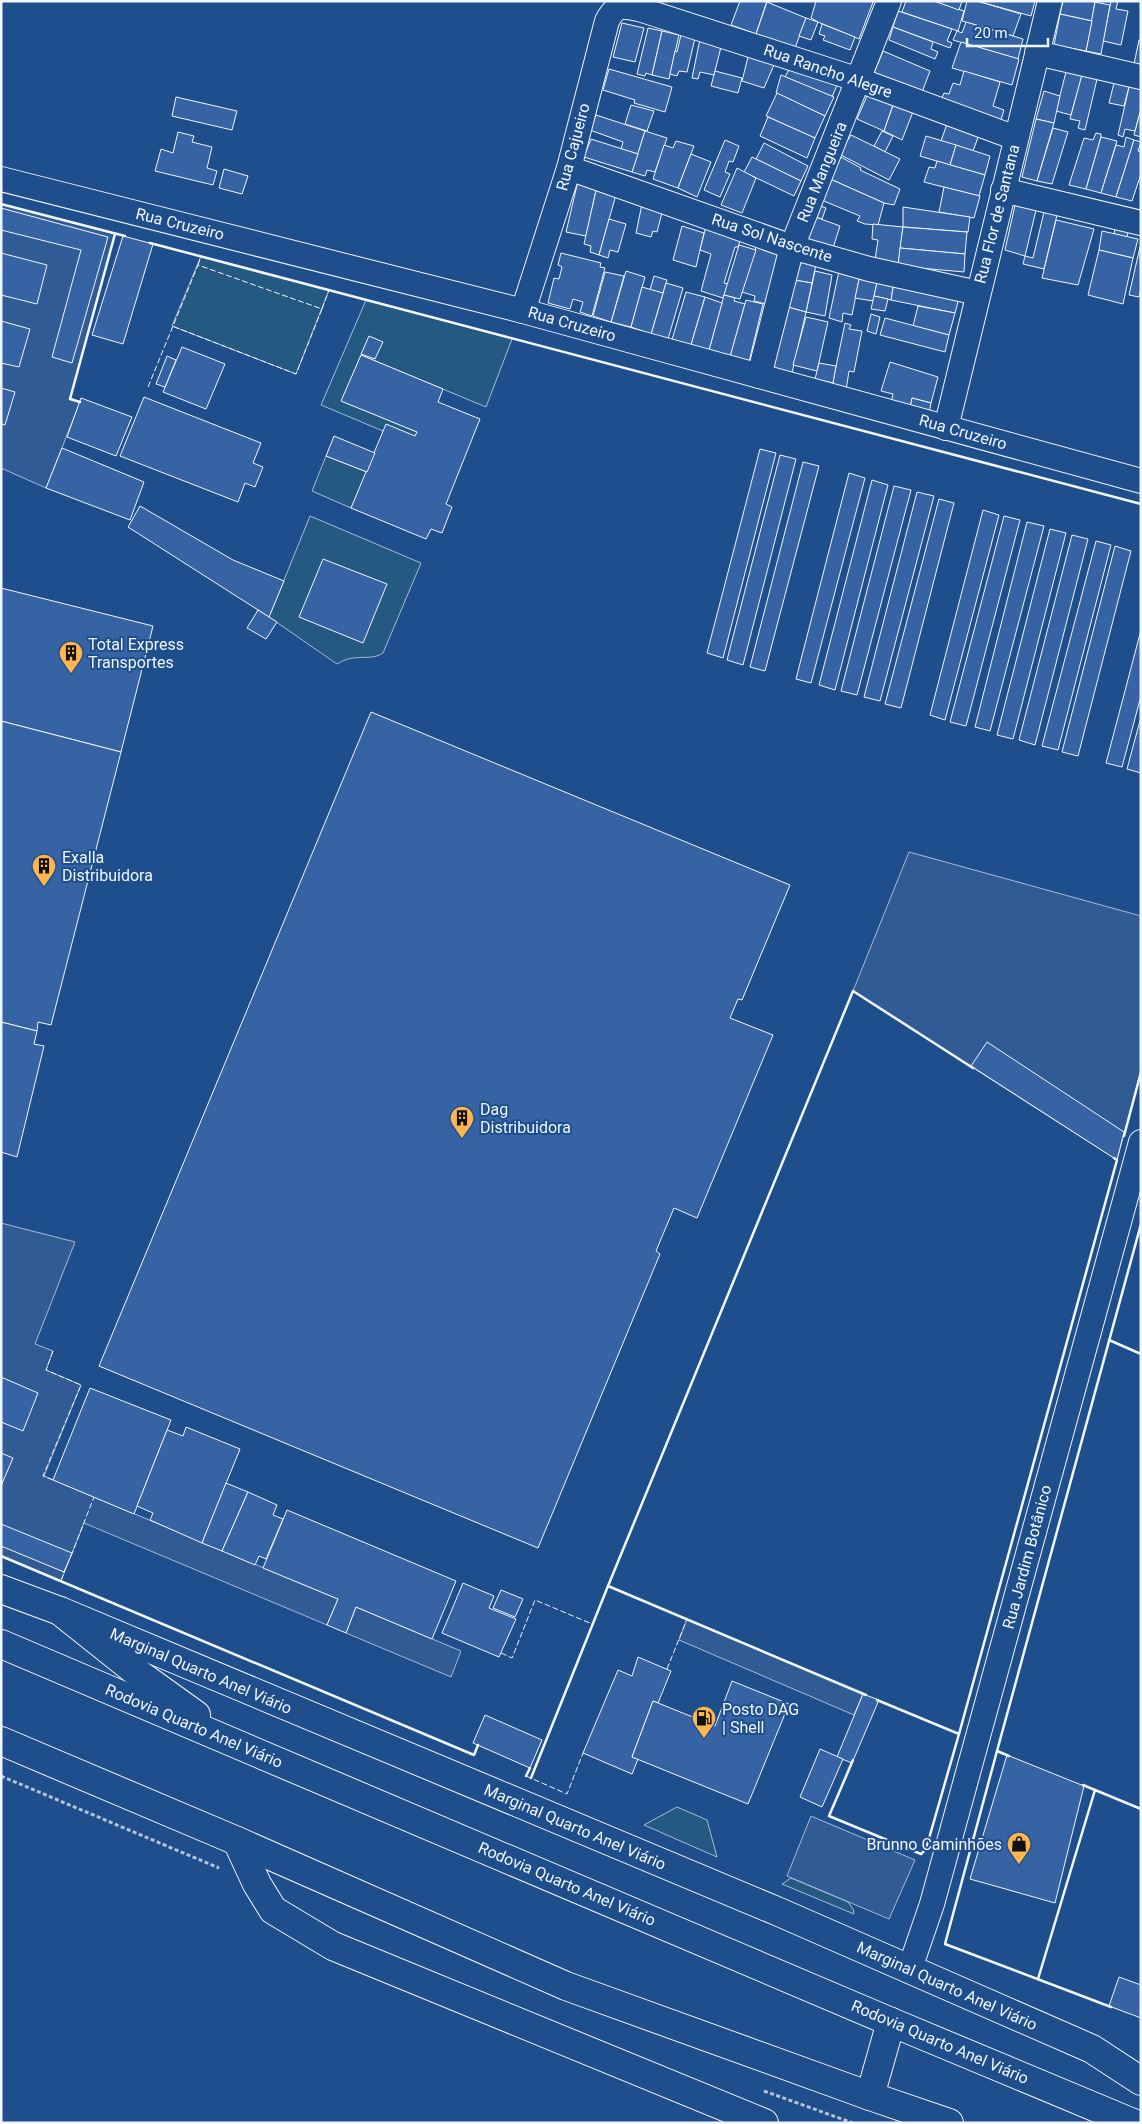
<svg xmlns="http://www.w3.org/2000/svg" width="1142" height="2124" viewBox="0 0 1142 2124" font-family="Roboto,sans-serif">
<style>
.green{fill:#245a82;stroke:#a8bbd7}
.parking{fill:#305b95;stroke:#a8bbd7}
.building{fill:#3563a3;stroke:#f2f6ff}
.lines{fill:none;stroke-linecap:round;stroke-linejoin:round}
.minor-casing{stroke:#f2f6ff;stroke-width:26}
.primary-casing{stroke:#f2f6ff;stroke-width:30}
.trunk-casing{stroke:#f2f6ff;stroke-width:30}
.path{stroke:#b3c4dc;stroke-width:3;stroke-dasharray:4 2.5;stroke-linecap:butt}
.minor{stroke:#1f4e8c;stroke-width:24}
.primary{stroke:#1f4e8c;stroke-width:28}
.trunk{stroke:#1f4e8c;stroke-width:28}
.fence{stroke:#f2f6ff;stroke-width:1;stroke-dasharray:6 2.5;stroke-linecap:butt}
.wall{stroke:#f2f6ff;stroke-width:2.5}
.labels{text-anchor:middle;dominant-baseline:central;stroke-width:4;stroke-linejoin:round;paint-order:stroke}
.street-label{font-size:16px;fill:#f2f6ff;stroke:#1f4e8c}
.poi-label{font-size:16px;fill:#f2f6ff;stroke:#1f4e8c;text-anchor:start}
</style>
<rect width="100%" height="100%" fill="#1f4e8c"/>
<g class="green">
<polygon points="201,256 329,290 296,374 172,326"/>
<polygon points="366,300 512,339 486,407 361,355 342,401 417,432 415,436 383,431 321,405"/>
<polygon points="326,456 367,472 351,508 312,491"/>
<path d="M310,516l111,47 -38,90c-13,9 -27,-1 -46,11l-68,-47z"/>
<polygon points="677,1807 707,1820 717,1857 644,1825"/>
<polygon points="791,1878 848,1902 853,1909 854,1914 782,1884"/>
</g>
<g class="parking">
<polygon points="1,204 115,234 70,398 80,402 46,488 1,468"/>
<polygon points="909,852 1141,916 1141,1071 1117,1160 853,991"/>
<polygon points="1,1223 75,1242 35,1344 53,1351 46,1370 81,1385 44,1476 338,1599 327,1625 84,1523 61,1581 1,1556"/>
<polygon points="356,1607 461,1651 451,1677 346,1633"/>
<polygon points="687,1619 863,1694 854,1715 679,1640"/>
<polygon points="811,1816 915,1860 889,1919 787,1876"/>
</g>
<g class="building">
<polygon points="740,1 767,1 756,34 731,25"/>
<polygon points="816,1 870,1 873,2 859,39 818,22 811,18"/>
<polygon points="906,1 934,1 964,11 958,31 902,12"/>
<polygon points="934,1 962,1 959,10"/>
<polygon points="967,1 977,1 1021,14 1013,36 962,21"/>
<polygon points="977,1 1035,1 1031,16"/>
<polygon points="1063,1 1095,1 1092,21 1060,14"/>
<polygon points="1111,1 1118,1 1116,9 1128,11 1121,45 1103,41"/>
<polygon points="767,2 806,18 795,48 756,34"/>
<polygon points="1095,2 1110,5 1101,54 1086,51"/>
<polygon points="898,11 952,29 947,41 952,43 950,48 893,27"/>
<polygon points="1060,14 1092,21 1086,51 1054,45"/>
<polygon points="806,18 818,22 811,40 799,36"/>
<polygon points="966,22 1023,39 1018,59 953,40 957,31 962,33"/>
<polygon points="622,23 644,28 635,62 613,57"/>
<polygon points="822,24 855,37 850,50 823,40 825,36 819,34"/>
<polygon points="893,27 933,42 931,49 938,52 935,59 889,40"/>
<polygon points="648,28 662,31 652,75 646,73 645,76 637,74"/>
<polygon points="662,31 679,35 669,79 652,75"/>
<polygon points="681,35 695,38 687,72 679,71 677,76 670,74 675,51 677,52"/>
<polygon points="700,39 722,43 714,75 700,72 698,79 692,78"/>
<polygon points="1139,40 1141,40 1141,65 1134,64"/>
<polygon points="961,42 1019,59 1012,85 952,68"/>
<polygon points="750,49 777,58 764,88 742,81"/>
<polygon points="883,51 930,71 921,95 872,78"/>
<polygon points="1067,68 1083,72 1071,115 1056,111"/>
<polygon points="609,69 672,87 665,112 634,103 635,100 603,90"/>
<polygon points="789,69 838,83 832,97 785,77"/>
<polygon points="715,71 742,78 738,93 711,86"/>
<polygon points="964,71 1000,82 993,106 1004,110 1000,123 940,102 944,93 949,94 953,83 960,85"/>
<polygon points="1083,71 1098,75 1085,130 1078,128 1080,121 1070,119"/>
<polygon points="781,75 834,97 825,116 776,93"/>
<polygon points="1115,79 1130,83 1124,106 1109,103"/>
<polygon points="1130,83 1141,86 1141,109 1135,131 1125,129 1123,137 1118,135"/>
<polygon points="870,89 895,99 884,131 857,119"/>
<polygon points="1044,91 1060,96 1054,123 1036,119"/>
<polygon points="777,93 825,116 815,138 766,116"/>
<polygon points="176,97 237,111 232,130 172,116"/>
<polygon points="896,97 916,104 902,140 884,131"/>
<polygon points="631,105 654,111 647,131 625,124"/>
<polygon points="1141,109 1141,137 1134,135"/>
<polygon points="596,115 645,131 638,154 621,149 623,142 590,130"/>
<polygon points="768,117 815,138 807,158 760,136"/>
<polygon points="1036,119 1054,123 1037,181 1022,177"/>
<polygon points="948,121 980,132 973,151 941,141"/>
<polygon points="1053,128 1068,132 1052,184 1037,181"/>
<polygon points="645,131 667,138 655,172 647,170 645,176 632,172"/>
<polygon points="882,131 893,136 885,152 874,146"/>
<polygon points="178,132 194,136 192,142 212,147 207,168 217,171 213,185 155,171 161,149 173,153"/>
<polygon points="1096,133 1101,134 1101,137 1086,189 1069,185 1084,138 1093,140"/>
<polygon points="851,135 900,159 889,180 839,154"/>
<polygon points="926,136 956,145 950,165 920,156"/>
<polygon points="1101,137 1117,141 1101,193 1086,189"/>
<polygon points="1126,137 1134,140 1116,197 1101,193 1116,145 1124,147"/>
<polygon points="591,139 638,154 632,172 584,157"/>
<polygon points="725,140 739,146 733,162 729,161 725,172 730,174 720,197 704,190"/>
<polygon points="1134,140 1141,142 1138,151 1141,152 1141,174 1132,201 1116,197"/>
<polygon points="676,141 694,146 678,188 653,179 664,145 673,148"/>
<polygon points="764,143 808,166 801,181 756,159"/>
<polygon points="956,145 990,156 985,175 950,165"/>
<polygon points="691,154 711,162 697,197 678,188"/>
<polygon points="839,156 861,168 860,170 900,189 894,205 884,203 828,178"/>
<polygon points="752,157 801,181 794,196 744,172"/>
<polygon points="937,161 985,175 979,196 924,182 929,167 935,168"/>
<polygon points="737,168 756,178 742,213 721,205"/>
<polygon points="224,169 248,176 242,194 219,188"/>
<polygon points="828,178 884,203 878,225 865,224 857,221 860,216 819,199"/>
<polygon points="578,181 597,186 586,236 566,232"/>
<polygon points="597,186 617,191 599,255 590,252 591,246 584,244"/>
<polygon points="944,187 980,196 974,218 939,212"/>
<polygon points="642,204 663,209 657,232 653,231 651,237 636,233"/>
<polygon points="815,204 826,208 822,219 810,215"/>
<polygon points="1015,205 1036,210 1025,256 1005,250"/>
<polygon points="903,207 970,217 968,232 903,227"/>
<polygon points="1,208 108,237 72,363 52,357 81,250 1,230"/>
<polygon points="1044,212 1057,215 1044,269 1023,264 1025,256 1033,258"/>
<polygon points="810,215 840,226 833,248 802,237"/>
<polygon points="609,219 626,224 618,252 610,250 608,258 599,255"/>
<polygon points="1056,220 1094,229 1078,285 1042,278"/>
<polygon points="873,224 903,227 898,266 875,260 878,240 872,239"/>
<polygon points="1116,225 1129,227 1127,237 1114,234"/>
<polygon points="682,226 704,233 696,267 673,260"/>
<polygon points="706,226 741,238 738,247 735,247 724,283 728,284 723,298 701,291 711,254 700,250"/>
<polygon points="903,227 967,232 965,254 900,248"/>
<polygon points="1102,231 1138,239 1133,258 1099,250"/>
<polygon points="123,236 153,244 123,344 92,335"/>
<polygon points="757,244 779,251 766,304 754,301 755,296 742,292"/>
<polygon points="739,245 756,250 740,299 724,295"/>
<polygon points="1140,247 1141,289 1139,297 1129,295"/>
<polygon points="900,248 965,254 964,272 898,266"/>
<polygon points="1099,250 1133,258 1123,304 1088,295"/>
<polygon points="1,253 47,265 37,304 1,295"/>
<polygon points="561,253 601,263 600,267 605,268 592,316 580,312 583,302 573,299 570,309 548,303 554,278 559,279 562,267 558,265"/>
<polygon points="794,255 817,260 812,283 794,280"/>
<polygon points="626,271 645,277 631,327 611,322"/>
<polygon points="815,271 832,275 825,316 806,312"/>
<polygon points="839,271 860,275 852,315 843,313 842,322 829,318"/>
<polygon points="605,272 624,276 611,322 593,316"/>
<polygon points="860,275 878,278 873,301 855,298"/>
<polygon points="654,276 667,280 663,293 650,290"/>
<polygon points="878,278 894,282 891,300 874,296"/>
<polygon points="794,280 812,283 806,312 784,306"/>
<polygon points="894,282 960,294 955,313 891,300"/>
<polygon points="666,283 683,288 668,339 651,334"/>
<polygon points="642,287 663,293 651,334 631,327"/>
<polygon points="686,292 705,297 690,348 671,343"/>
<polygon points="724,295 735,298 734,301 745,304 730,357 709,350"/>
<polygon points="874,296 888,299 885,311 871,309"/>
<polygon points="705,297 722,303 709,350 691,345"/>
<polygon points="746,300 763,304 749,362 730,357"/>
<polygon points="784,306 806,312 792,373 767,368"/>
<polygon points="918,306 955,313 949,335 913,326"/>
<polygon points="871,314 880,317 876,334 867,331"/>
<polygon points="806,317 828,322 817,371 793,365"/>
<polygon points="885,318 949,335 945,352 880,335"/>
<polygon points="1,321 30,329 19,367 1,363"/>
<polygon points="845,323 851,325 849,329 862,331 854,372 849,371 846,390 832,386"/>
<polygon points="369,336 383,342 375,359 361,354"/>
<polygon points="182,347 225,364 206,409 163,392"/>
<polygon points="361,355 443,389 438,402 480,419 446,504 452,507 442,533 431,529 426,539 351,508 386,424 415,436 417,432 341,401"/>
<polygon points="167,356 176,360 165,387 156,384"/>
<polygon points="890,362 938,377 931,403 912,398 910,408 891,403 893,394 881,391"/>
<polygon points="819,363 836,366 833,383 815,379"/>
<polygon points="1,388 15,392 5,425 1,424"/>
<polygon points="144,397 261,443 253,463 263,467 255,487 245,483 238,502 120,456"/>
<polygon points="81,398 132,417 116,456 67,437"/>
<polygon points="912,398 931,403 929,414 910,408"/>
<polygon points="334,436 375,453 367,472 326,456"/>
<polygon points="62,448 144,482 130,520 46,488"/>
<polygon points="760,449 776,453 723,658 707,653"/>
<polygon points="780,455 796,459 743,665 727,660"/>
<polygon points="803,462 819,466 765,671 750,667"/>
<polygon points="849,473 865,478 811,683 796,679"/>
<polygon points="872,480 888,485 835,690 819,685"/>
<polygon points="894,486 911,490 857,695 841,691"/>
<polygon points="917,492 934,496 880,701 864,697"/>
<polygon points="939,499 954,503 901,708 885,704"/>
<polygon points="140,506 233,560 284,581 269,617 128,527"/>
<polygon points="983,510 999,515 945,720 930,715"/>
<polygon points="1004,516 1020,520 966,726 950,722"/>
<polygon points="1027,522 1044,526 990,731 975,727"/>
<polygon points="1050,529 1066,533 1013,739 997,735"/>
<polygon points="1072,535 1088,539 1035,745 1019,740"/>
<polygon points="1096,541 1111,545 1058,750 1042,746"/>
<polygon points="1115,546 1131,551 1078,756 1062,752"/>
<polygon points="323,559 387,584 363,643 299,617"/>
<polygon points="1,588 153,626 121,752 1,721"/>
<polygon points="258,610 277,622 266,639 247,628"/>
<polygon points="1141,630 1141,696 1122,767 1106,763"/>
<polygon points="371,712 790,885 742,1000 738,999 730,1018 773,1035 697,1218 674,1208 656,1251 660,1254 538,1548 99,1366"/>
<polygon points="1141,717 1141,773 1127,769"/>
<polygon points="1,721 121,752 51,1025 38,1022 37,1031 1,1022"/>
<polygon points="1,1022 37,1031 34,1044 44,1046 17,1157 1,1152"/>
<polygon points="987,1042 1124,1132 1117,1160 971,1066"/>
<polygon points="1,1377 38,1393 23,1431 1,1422"/>
<polygon points="90,1388 171,1420 134,1514 53,1480"/>
<polygon points="186,1427 240,1449 202,1543 150,1520 153,1513 137,1506 167,1430 183,1436"/>
<polygon points="1,1453 13,1458 1,1486"/>
<polygon points="226,1483 248,1492 222,1551 202,1543"/>
<polygon points="248,1492 277,1505 273,1515 283,1519 266,1559 259,1556 255,1565 222,1551"/>
<polygon points="287,1510 456,1581 432,1639 356,1607 346,1633 327,1625 338,1599 263,1568"/>
<polygon points="1,1524 72,1553 64,1572 1,1546"/>
<polygon points="463,1583 494,1596 489,1608 516,1619 499,1657 442,1633"/>
<polygon points="501,1590 523,1599 515,1617 493,1608"/>
<polygon points="638,1657 671,1671 658,1703 653,1701 632,1757 638,1759 632,1774 583,1753 618,1670 632,1676"/>
<polygon points="732,1681 789,1704 748,1804 632,1757 653,1701 715,1726"/>
<polygon points="863,1694 879,1700 852,1763 837,1757"/>
<polygon points="485,1715 542,1740 530,1768 473,1743"/>
<polygon points="820,1749 843,1759 822,1807 800,1797"/>
<polygon points="1007,1755 1084,1786 1055,1903 970,1879"/>
<polygon points="1119,1977 1141,1985 1141,2018 1109,2006"/>
</g>
<g class="lines">
<defs>
<g id="minor">
<polyline points="1037,53 1141,77"/>
<polyline points="569,168 792,247 869,269 978,293"/>
<polyline points="1,179 523,311 1141,481"/>
<polyline points="1003,190 1141,223"/>
<path d="M523,311l46,-143 38,-147c9,-17 15,-15 32,-12l220,71 157,58"/>
<polyline points="759,376 792,247 889,1"/>
<polyline points="946,428 1050,1"/>
<polyline points="909,1971 932,1904 1141,1142"/>
</g>
<polyline id="primary" points="1,1589 60,1611 779,1912 1092,2049 1141,2081"/>
<g id="trunk">
<polyline points="60,1611 139,1674 196,1715"/>
<polyline points="1,1644 891,2022 1133,2123"/>
<polyline points="1,1741 237,1841 566,1986 870,2096 949,2123"/>
<polyline points="237,1841 257,1884 273,1910 333,1946 764,2123"/>
<polyline points="870,2096 891,2022"/>
</g>
</defs>
<use href="#minor" class="minor-casing"/>
<use href="#primary" class="primary-casing"/>
<use href="#trunk" class="trunk-casing"/>
<g class="path">
<polyline points="1,1776 219,1868"/>
<polyline points="764,2091 853,2123"/>
</g>
<use href="#minor" class="minor"/>
<use href="#primary" class="primary"/>
<use href="#trunk" class="trunk"/>
<g class="fence">
<polyline points="198,265 201,256"/>
<polyline points="322,309 329,290"/>
<polyline points="148,387 198,265 322,309 296,374 172,326"/>
<polyline points="53,1351 46,1370 81,1385 43,1476 53,1480"/>
<polyline points="71,1556 94,1497"/>
<polyline points="61,1581 65,1569"/>
<polyline points="501,1653 512,1658 535,1600 592,1624"/>
<polyline points="667,1669 687,1619"/>
<polyline points="526,1776 567,1794 583,1753"/>
</g>
<g class="wall">
<polyline points="1,204 125,236"/>
<polyline points="150,243 1141,504"/>
<polyline points="80,402 70,399 115,234"/>
<polyline points="1124,1136 1141,1072"/>
<polyline points="1109,1340 1141,1354"/>
<polyline points="1,1556 474,1755 478,1745"/>
<polyline points="608,1586 866,1695"/>
<polyline points="959,1734 1117,1160 1114,1158"/>
<polyline points="997,1751 945,1944 1111,2007"/>
<polyline points="1009,1756 997,1751 1141,1224"/>
<polyline points="853,1760 829,1816 921,1854 926,1849 959,1734 877,1700"/>
<polyline points="526,1776 530,1768"/>
<polyline points="531,1778 608,1586 853,991 973,1068"/>
<polyline points="1083,1785 1141,1809"/>
<polyline points="1038,1979 1095,1790"/>
</g>
</g>
<defs>
<symbol id="building-pin" viewBox="-11 -11 22 30"><path d="M0 17L-7.5 6A9.5 9.5 0 1 1 7.5 6Z" fill="#ffb74d" stroke="#1f4e8c"/><path d="M-4-6H4V6H1V3H-1V6H-4ZM-2.5-4.3h1.7v1.8h-1.7ZM.8-4.3h1.7v1.8H.8ZM-2.5-1h1.7V.8h-1.7ZM.8-1h1.7V.8H.8Z" fill="#111"/></symbol>
<symbol id="fuel-pin" viewBox="-11 -11 22 30"><path d="M0 17L-7.5 6A9.5 9.5 0 1 1 7.5 6Z" fill="#ffb74d" stroke="#1f4e8c"/><path d="M-5.5-6h7V0h2V4h1.3V-2.5L3-4.5l.8-.8L6-3V5H2.5V1h-1V6h-7ZM-4.2-4.7v3.2H.2V-4.7Z" fill="#111"/></symbol>
<symbol id="shop-pin" viewBox="-11 -11 22 30"><path d="M0 17L-7.5 6A9.5 9.5 0 1 1 7.5 6Z" fill="#ffb74d" stroke="#1f4e8c"/><path d="M-5-2.5h2.3a2.7 3.5 0 0 1 5.4 0H5L5.5 6h-11ZM-1.5-2.5h3a1.5 2.3 0 0 0-3 0Z" fill="#111"/></symbol>
</defs>
<g fill-rule="evenodd">
<use href="#building-pin" x="57" y="639" width="28" height="38"/>
<use href="#building-pin" x="30" y="852" width="28" height="38"/>
<use href="#building-pin" x="448" y="1104" width="28" height="38"/>
<use href="#fuel-pin" x="690" y="1704" width="28" height="38"/>
<use href="#shop-pin" x="1005" y="1830" width="28" height="38"/>
</g>
<g class="labels">
<g class="street-label">
<text transform="translate(828 71) rotate(19)">Rua Rancho Alegre</text>
<text transform="translate(573 147) rotate(-75)">Rua Cajueiro</text>
<text transform="translate(822 172) rotate(-68)">Rua Mangueira</text>
<text transform="translate(997 214) rotate(-76)">Rua Flor de Santana</text>
<text transform="translate(180 224) rotate(14)">Rua Cruzeiro</text>
<text transform="translate(772 238) rotate(18)">Rua Sol Nascente</text>
<text transform="translate(572 324) rotate(16)">Rua Cruzeiro</text>
<text transform="translate(963 432) rotate(16)">Rua Cruzeiro</text>
<text transform="translate(1027 1557) rotate(-75)">Rua Jardim Botânico</text>
<text transform="translate(201 1671) rotate(23)">Marginal Quarto Anel Viário</text>
<text transform="translate(194 1726) rotate(23)">Rodovia Quarto Anel Viário</text>
<text transform="translate(575 1827) rotate(23)">Marginal Quarto Anel Viário</text>
<text transform="translate(567 1884) rotate(23)">Rodovia Quarto Anel Viário</text>
<text transform="translate(947 1986) rotate(24)">Marginal Quarto Anel Viário</text>
<text transform="translate(940 2042) rotate(23)">Rodovia Quarto Anel Viário</text>
</g>
<g class="poi-label">
<text x="88" y="644">Total Express<tspan x="88" dy="18">Transportes</tspan></text>
<text x="62" y="857">Exalla<tspan x="62" dy="18">Distribuidora</tspan></text>
<text x="480" y="1109">Dag<tspan x="480" dy="18">Distribuidora</tspan></text>
<text x="722" y="1709">Posto DAG<tspan x="722" dy="18">| Shell</tspan></text>
<text x="1002" y="1844" text-anchor="end">Brunno Caminhões</text>
</g>
</g>
<rect width="1142" height="2124" fill="none" stroke="#f2f6ff" stroke-width="5"/>
<path d="M967 38v8h81v-8" fill="none" stroke="#f2f6ff" stroke-width="2.5"/>
<text x="974" y="38" font-size="15" fill="#f2f6ff" stroke="#1f4e8c" stroke-width="4" paint-order="stroke">20 m</text>
</svg>
